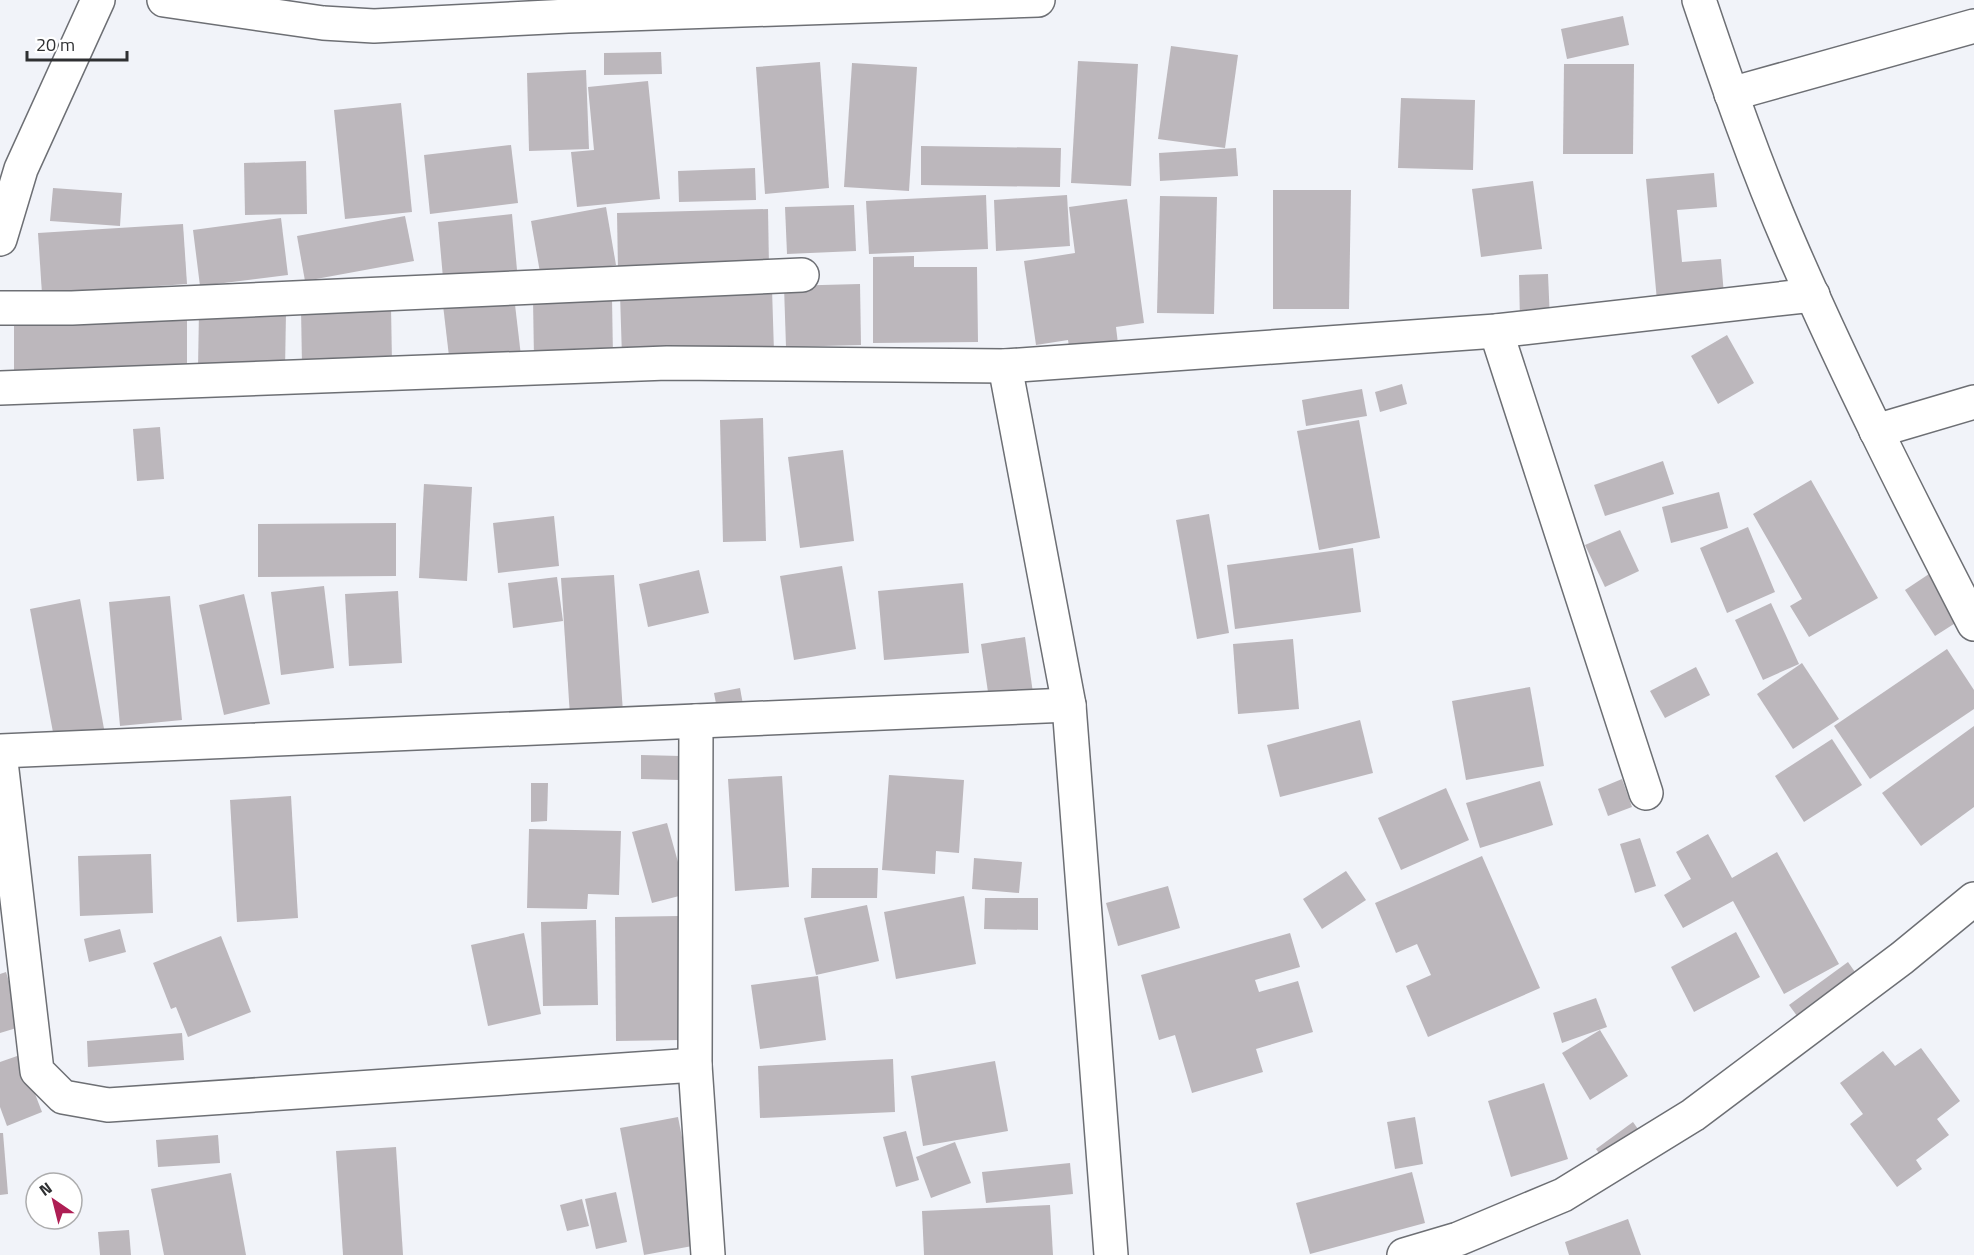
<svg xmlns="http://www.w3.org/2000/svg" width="1974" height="1255" viewBox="0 0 1974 1255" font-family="'Titillium Web',sans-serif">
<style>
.building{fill:#bcb7bc}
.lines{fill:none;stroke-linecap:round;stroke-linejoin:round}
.minor-casing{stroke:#6d6f74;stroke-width:36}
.minor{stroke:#fff;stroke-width:33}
</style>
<rect width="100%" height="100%" fill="#f1f3f9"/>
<g class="building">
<polygon points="1623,16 1629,45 1567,59 1561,29"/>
<polygon points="1171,46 1238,55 1225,148 1158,139"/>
<polygon points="661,52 662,74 604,75 604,53"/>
<polygon points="1078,61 1138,64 1131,186 1071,183"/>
<polygon points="820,62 829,188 765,194 756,67"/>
<polygon points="852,63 917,67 909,191 844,187"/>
<polygon points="1564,64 1634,64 1633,154 1563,154"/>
<polygon points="586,70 589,149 529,151 527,73"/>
<polygon points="648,81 660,199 577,207 571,152 594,150 588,87"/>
<polygon points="1401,98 1475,100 1473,170 1398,168"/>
<polygon points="401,103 412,212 345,219 334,110"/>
<polygon points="511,145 518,203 430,214 424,155"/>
<polygon points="921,146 1061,148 1060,187 921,185"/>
<polygon points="1236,148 1238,176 1160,181 1159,153"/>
<polygon points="306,161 307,214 245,215 244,163"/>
<polygon points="755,168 756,200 679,202 678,171"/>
<polygon points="1714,173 1717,207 1677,210 1682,262 1721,259 1724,295 1657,301 1646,179"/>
<polygon points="1533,181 1542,249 1481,257 1472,189"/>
<polygon points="53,188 122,193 120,226 50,221"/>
<polygon points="1273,190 1351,190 1349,309 1273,309"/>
<polygon points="986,195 988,249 869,254 866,201"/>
<polygon points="1067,195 1070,246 996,251 994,200"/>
<polygon points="1160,196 1217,197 1214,314 1157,313"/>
<polygon points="1127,199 1144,323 1116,327 1119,352 1071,359 1068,340 1036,345 1024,261 1075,253 1069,207"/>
<polygon points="854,205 856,251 787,254 785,207"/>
<polygon points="606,207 616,265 541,278 531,221"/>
<polygon points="768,209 769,267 618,270 617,213"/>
<polygon points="512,214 517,270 443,278 438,222"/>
<polygon points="405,216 414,261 305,281 297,236"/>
<polygon points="281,218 288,275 200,286 193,230"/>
<polygon points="183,224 187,284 42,294 38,233"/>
<polygon points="914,256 914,267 977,267 978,342 873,343 873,257"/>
<polygon points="1548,274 1550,321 1520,321 1519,275"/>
<polygon points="860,284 861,345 786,347 784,286"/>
<polygon points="772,289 774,352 622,357 620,294"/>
<polygon points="514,296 521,356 450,365 443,305"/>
<polygon points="612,298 613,358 534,359 533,299"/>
<polygon points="391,306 392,364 302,366 301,308"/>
<polygon points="199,311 286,312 285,370 198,368"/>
<polygon points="14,316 187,316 187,373 14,374"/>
<polygon points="1727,335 1754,383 1718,404 1691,356"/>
<polygon points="1402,384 1407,404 1380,412 1375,392"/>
<polygon points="1362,389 1367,416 1306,426 1302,400"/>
<polygon points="763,418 766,541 723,542 720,420"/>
<polygon points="1359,420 1380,538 1319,550 1297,431"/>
<polygon points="160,427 164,479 137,481 133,429"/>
<polygon points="843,450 854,541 800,548 788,457"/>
<polygon points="1663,461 1674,494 1605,516 1594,485"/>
<polygon points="1811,480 1878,598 1809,637 1790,606 1802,599 1753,514"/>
<polygon points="424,484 472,487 467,581 419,578"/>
<polygon points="1719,492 1728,528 1671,543 1662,507"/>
<polygon points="1209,514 1229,633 1197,639 1176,520"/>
<polygon points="554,516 559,566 498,573 493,523"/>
<polygon points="396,523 396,576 258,577 258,524"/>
<polygon points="1748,527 1775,592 1727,613 1700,548"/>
<polygon points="1620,530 1639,571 1605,587 1585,545"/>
<polygon points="1353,548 1361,612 1235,629 1227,565"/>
<polygon points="842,566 856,649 794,660 780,576"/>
<polygon points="1938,568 1968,615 1935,636 1905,590"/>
<polygon points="699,570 709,613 648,627 639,584"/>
<polygon points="614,575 623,713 570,716 561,578"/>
<polygon points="557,577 563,621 513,628 508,583"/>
<polygon points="963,583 969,653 884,660 878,591"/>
<polygon points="324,586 334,668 281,675 271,592"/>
<polygon points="398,591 402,663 349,666 345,594"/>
<polygon points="244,594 270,704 224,715 199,605"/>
<polygon points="170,596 182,720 120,726 109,602"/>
<polygon points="80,599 105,734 55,743 30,609"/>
<polygon points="1771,603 1799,664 1763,680 1735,620"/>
<polygon points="1025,637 1033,693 989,699 981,644"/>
<polygon points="1293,639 1299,709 1238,714 1233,644"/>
<polygon points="1947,649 1974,690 1974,709 1870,779 1834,726"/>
<polygon points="1802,663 1839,719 1793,749 1757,694"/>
<polygon points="1696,667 1710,695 1665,718 1650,691"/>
<polygon points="1530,687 1544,766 1466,780 1452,701"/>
<polygon points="740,688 744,710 718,714 714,693"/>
<polygon points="1360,720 1373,773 1280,797 1267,745"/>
<polygon points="1974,726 1974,807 1921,846 1882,793"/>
<polygon points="1832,739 1862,785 1804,822 1775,776"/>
<polygon points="641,755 680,756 680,780 641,779"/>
<polygon points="889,775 964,780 959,853 936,851 935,874 882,870"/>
<polygon points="782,776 789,887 735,891 728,779"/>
<polygon points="1622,779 1632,807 1608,816 1598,789"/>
<polygon points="1540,781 1553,825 1480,848 1466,803"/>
<polygon points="531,783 548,783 547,821 531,822"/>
<polygon points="1446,788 1469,840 1401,870 1378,818"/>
<polygon points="291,796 298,918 237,922 230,800"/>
<polygon points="667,823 687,894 652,903 632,832"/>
<polygon points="529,829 621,831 619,895 588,894 587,909 527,908"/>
<polygon points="1708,834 1732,878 1777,852 1839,964 1784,994 1733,901 1683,928 1664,895 1691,879 1676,852"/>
<polygon points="1640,838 1656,886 1635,893 1620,844"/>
<polygon points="151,854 153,913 80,916 78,856"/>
<polygon points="1482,856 1540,988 1428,1037 1406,986 1431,975 1417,944 1396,953 1375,903"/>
<polygon points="974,858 1022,862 1019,893 972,889"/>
<polygon points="812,868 878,868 877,898 811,898"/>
<polygon points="1346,871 1366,900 1322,929 1303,899"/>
<polygon points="1168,886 1180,928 1118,946 1106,903"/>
<polygon points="964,896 976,964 896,979 884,912"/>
<polygon points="985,898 1038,898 1038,930 984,929"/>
<polygon points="867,905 879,961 816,975 804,918"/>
<polygon points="679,916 681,1040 616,1041 615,917"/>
<polygon points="596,920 598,1005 543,1006 541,922"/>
<polygon points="120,929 126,952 89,962 84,939"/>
<polygon points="1736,932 1760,977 1694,1012 1671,967"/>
<polygon points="524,933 541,1014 488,1026 471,945"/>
<polygon points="1290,933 1300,967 1255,980 1259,992 1298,981 1313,1032 1256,1049 1263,1072 1192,1093 1175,1035 1159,1040 1141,975"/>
<polygon points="221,936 251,1012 188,1037 176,1007 171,1009 153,963"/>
<polygon points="1848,962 1862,982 1803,1024 1789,1005"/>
<polygon points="6,972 23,1026 0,1033 0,974"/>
<polygon points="818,976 826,1040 760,1049 751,985"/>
<polygon points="1596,998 1607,1027 1562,1043 1553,1013"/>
<polygon points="1600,1030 1628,1076 1590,1100 1562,1053"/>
<polygon points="182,1033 184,1060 88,1067 87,1041"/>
<polygon points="1921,1048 1960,1101 1937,1119 1949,1135 1916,1160 1922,1169 1897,1187 1850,1124 1863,1114 1840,1083 1883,1051 1895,1066"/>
<polygon points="20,1055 42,1112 7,1126 0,1107 0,1062"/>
<polygon points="893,1059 895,1112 760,1118 758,1066"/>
<polygon points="995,1061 1008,1131 923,1146 911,1076"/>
<polygon points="1544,1083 1568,1159 1511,1177 1488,1101"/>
<polygon points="678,1117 703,1244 644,1255 620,1128"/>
<polygon points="1415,1117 1423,1164 1395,1169 1387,1122"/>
<polygon points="1633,1122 1645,1139 1608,1166 1596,1149"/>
<polygon points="906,1131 919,1180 896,1187 883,1137"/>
<polygon points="0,1133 3,1133 8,1194 0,1195"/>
<polygon points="218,1135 220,1163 158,1167 156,1140"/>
<polygon points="955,1142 971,1183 931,1198 916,1157"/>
<polygon points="396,1147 403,1255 343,1255 336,1151"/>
<polygon points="1070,1163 1073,1194 986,1203 982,1172"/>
<polygon points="1412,1172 1425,1223 1310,1254 1296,1203"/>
<polygon points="231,1173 246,1255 164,1255 151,1189"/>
<polygon points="616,1192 627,1242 596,1249 585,1199"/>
<polygon points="582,1199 589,1226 567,1231 560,1205"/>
<polygon points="1050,1205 1053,1255 924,1255 922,1211"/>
<polygon points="1628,1219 1641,1255 1569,1255 1565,1242"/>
<polygon points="129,1230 131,1255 100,1255 98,1232"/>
</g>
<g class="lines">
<defs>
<g id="minor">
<polyline points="164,0 323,23 374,26 568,16 1038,0"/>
<path d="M1699,0c28,83 57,167 92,247 56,129 119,253 183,377"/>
<polyline points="1731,94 1974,26"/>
<polyline points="0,239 21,169 98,0"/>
<polyline points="0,308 72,308 802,275"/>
<polyline points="1496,331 1646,793"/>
<polyline points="1005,366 1069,705 1111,1255"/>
<polyline points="0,388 667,363 1005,366 1496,331 1813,295"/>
<polyline points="1876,431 1974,402"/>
<polyline points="696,721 695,1065 708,1255"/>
<polyline points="0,751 1069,705"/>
<polyline points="0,753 37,1071 63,1097 108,1105 695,1065"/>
<polyline points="1404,1255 1458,1239 1563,1195 1693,1115 1902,958 1974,899"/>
</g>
</defs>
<use href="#minor" class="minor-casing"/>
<use href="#minor" class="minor"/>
</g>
<g transform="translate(54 1201) rotate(325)"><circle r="28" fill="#ffffff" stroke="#acacad" stroke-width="1.5"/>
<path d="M0-4.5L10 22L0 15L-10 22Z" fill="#ae1e54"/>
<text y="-9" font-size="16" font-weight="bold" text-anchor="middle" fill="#2f3032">N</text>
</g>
<path d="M27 51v9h100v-9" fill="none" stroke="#2f3032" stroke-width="3"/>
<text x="36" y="51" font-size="18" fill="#2f3032" stroke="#ffffff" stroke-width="4.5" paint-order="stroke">20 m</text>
</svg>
